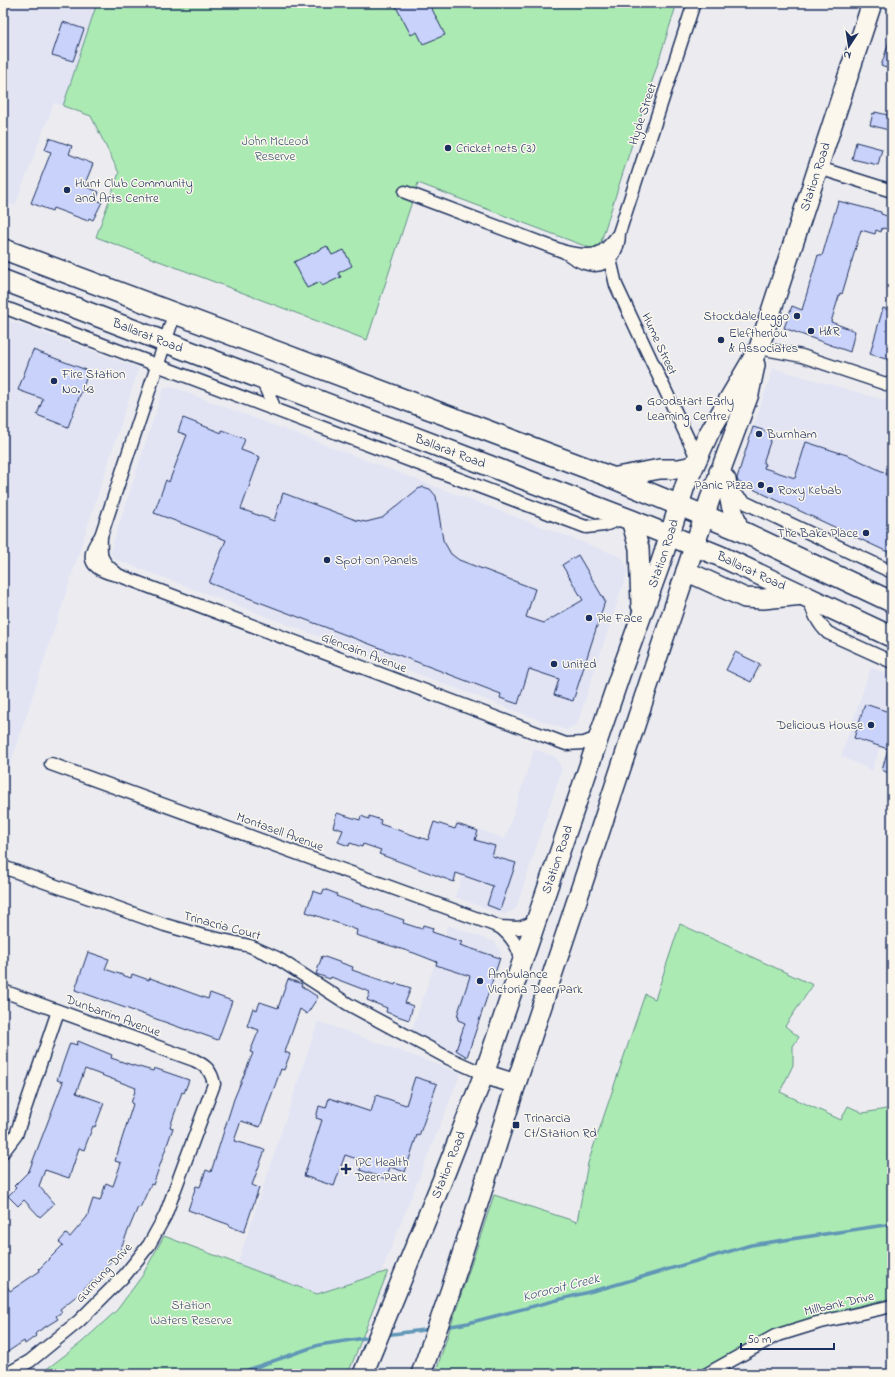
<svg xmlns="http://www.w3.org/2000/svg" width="895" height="1377" viewBox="0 0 895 1377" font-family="'Indie Flower',sans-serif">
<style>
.built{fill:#e2e4f3}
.green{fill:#abebb3;stroke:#638d88}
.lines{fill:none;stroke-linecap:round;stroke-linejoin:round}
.stream{stroke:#6196b6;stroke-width:3.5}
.building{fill:#c9d2fa;stroke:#1b2f5e}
.minor-casing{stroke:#1b2f5e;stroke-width:15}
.primary-casing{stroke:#1b2f5e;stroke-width:22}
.trunk-casing{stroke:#1b2f5e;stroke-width:23}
.minor{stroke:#fbf7ec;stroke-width:12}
.primary{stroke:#fbf7ec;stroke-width:19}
.trunk{stroke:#fbf7ec;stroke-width:20}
.poi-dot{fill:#1b2f5e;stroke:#fbf7ec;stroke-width:1.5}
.labels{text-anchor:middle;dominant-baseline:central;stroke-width:3;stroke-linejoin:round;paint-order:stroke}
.street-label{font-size:13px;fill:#1b2f5e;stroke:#fbf7ec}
.park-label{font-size:13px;fill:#38556f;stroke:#fbf7ec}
.poi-label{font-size:13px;fill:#1b2f5e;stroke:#fbf7ec;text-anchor:start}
.water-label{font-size:14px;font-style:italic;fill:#385a82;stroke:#fbf7ec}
</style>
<rect width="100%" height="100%" fill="#ececf0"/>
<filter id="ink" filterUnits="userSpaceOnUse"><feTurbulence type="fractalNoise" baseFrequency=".025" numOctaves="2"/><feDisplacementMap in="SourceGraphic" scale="8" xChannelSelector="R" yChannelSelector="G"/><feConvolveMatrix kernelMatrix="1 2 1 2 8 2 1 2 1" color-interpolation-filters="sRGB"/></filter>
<g filter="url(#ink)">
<g class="built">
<polygon points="3,3 97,3 63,106 54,103 15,206 3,201"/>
<polygon points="3,318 139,368 3,788"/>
<polygon points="773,368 892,402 892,554 737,482 736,479"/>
<polygon points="170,386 622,557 628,570 577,725 566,730 114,559 110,552 163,389"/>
<polygon points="871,667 892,677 892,712 872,771 841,756"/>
<polygon points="534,749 556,757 562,769 516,909 504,915 455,897 478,829 505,839"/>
<polygon points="448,925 495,942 501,953 465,1062 411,1032"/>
<polygon points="318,1021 461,1073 381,1273 318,1294 237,1265"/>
</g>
<g class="green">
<polygon points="97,3 677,3 598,251 418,183 367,340 96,237 119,173 91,116 63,106"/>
<polygon points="680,924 813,985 785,1026 799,1037 793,1046 793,1065 780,1092 841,1120 848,1106 863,1113 892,1108 892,1298 854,1307 772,1331 696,1374 435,1374 494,1195 577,1222 588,1163 645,994 655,999"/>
<polygon points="164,1236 317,1294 388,1271 348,1374 40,1374 81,1343 117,1310 142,1276"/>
</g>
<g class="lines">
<g class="stream">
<polyline points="445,1327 468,1323 608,1287 751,1245 892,1224"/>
<polyline points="385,1335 431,1329"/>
<polyline points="236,1374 319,1345 371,1337"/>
</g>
</g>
<g class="building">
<polygon points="394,3 429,3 445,35 423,44 417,32 411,35"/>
<polygon points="63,22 84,29 73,61 52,55"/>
<polygon points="890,39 892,39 892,70 881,66"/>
<polygon points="875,112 892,116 892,131 870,125 873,113 875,114"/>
<polygon points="49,138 72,146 69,154 93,164 84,186 99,192 96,200 102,202 93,220 89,218 88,221 53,208 52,211 31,203 51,152 45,150"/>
<polygon points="856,142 882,149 878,165 852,159"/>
<polygon points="838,201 881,212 881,214 890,217 887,229 882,228 881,232 876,230 875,234 861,230 842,294 840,293 831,322 855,331 850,352 784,328 792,306 802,310 818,255 822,256"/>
<polygon points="327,246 332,255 344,250 352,266 338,273 341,277 322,286 320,282 307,288 294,262"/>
<polygon points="883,308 892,311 892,361 870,354"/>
<polygon points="33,350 89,371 68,427 37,415 43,399 18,390"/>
<polygon points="183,418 222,433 222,430 245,439 241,450 260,457 241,509 274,521 283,493 356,520 366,522 382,518 418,489 423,487 430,489 436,496 443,540 451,554 459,560 535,589 526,617 544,623 583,600 562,565 578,555 605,601 573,701 554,695 559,679 529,669 518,704 500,698 501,694 209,583 226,540 154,513 166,480 169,482 187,435 178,432"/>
<polygon points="753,427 773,433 763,463 765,464 764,468 795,478 806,442 850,456 892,476 892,554 738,482 737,478"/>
<polygon points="735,652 760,664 751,682 726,670"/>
<polygon points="865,704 892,713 892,775 882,770 888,749 854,738"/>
<polygon points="337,813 360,820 361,816 369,819 369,816 381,820 380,824 428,840 434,822 455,829 457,824 478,831 475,840 495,846 492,856 516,863 500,910 487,905 493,886 456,873 454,882 379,854 381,850 363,844 362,847 350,843 349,846 338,842 343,830 333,827"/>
<polygon points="324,889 337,894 336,896 404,920 403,923 422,929 423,925 433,928 432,932 462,942 460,945 500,958 467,1057 456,1050 465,1023 458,1020 459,1017 457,1016 470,976 436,965 437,962 414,953 356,935 357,930 306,912 313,891 322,894"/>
<polygon points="88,952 109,959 105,969 131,978 132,974 149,980 150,978 208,999 210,993 232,1001 218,1040 187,1029 187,1030 75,990"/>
<polygon points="322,956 353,967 352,970 395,985 396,983 411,988 405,1003 413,1006 409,1020 386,1012 387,1008 367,1000 370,992 331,977 330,979 316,974"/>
<polygon points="288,979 302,984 301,986 318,997 307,1014 300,1009 285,1052 290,1054 284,1070 281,1069 260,1127 241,1121 234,1141 265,1150 252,1185 259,1188 244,1232 229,1226 230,1225 188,1210 196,1186 200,1187 206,1170 211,1172 234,1099 253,1053 250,1052 259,1030 247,1026 253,1008 257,1010 260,1002 278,1008"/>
<polygon points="78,1041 112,1055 111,1058 132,1065 153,1071 154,1068 189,1080 184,1093 182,1092 170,1127 173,1128 153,1185 151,1184 140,1208 138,1207 120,1250 97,1278 83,1289 84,1290 60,1309 62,1312 56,1316 58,1319 37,1332 35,1334 36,1336 25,1344 24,1341 3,1355 3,1280 10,1291 40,1271 39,1269 63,1245 59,1242 66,1234 70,1237 87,1217 93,1199 100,1201 106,1183 113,1186 121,1163 115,1161 133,1104 131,1103 136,1088 85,1069 76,1093 104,1103 95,1127 93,1126 84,1150 79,1148 69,1178 45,1170 39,1186 54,1204 40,1217 24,1200 18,1206 8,1196 16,1188 14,1186 29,1171 63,1082 57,1080 70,1043 77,1045"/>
<polygon points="415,1077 437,1084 419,1136 417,1135 405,1172 390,1167 386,1179 360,1170 363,1161 345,1155 334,1186 304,1176 322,1120 316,1118 319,1106 326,1108 329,1098 371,1112 376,1095 406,1105"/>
</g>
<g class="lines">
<defs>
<g id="minor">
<polyline points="819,168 892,191"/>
<path d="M405,192l160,60c27,5 35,7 53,-17"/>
<path d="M565,252c7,5 14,10 23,12 20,5 31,-13 31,-31l75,-230"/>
<polyline points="603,256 610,259 616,285 697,458"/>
<polyline points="3,307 586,527 604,525 624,518"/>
<polyline points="759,348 802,356 892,386"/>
<polyline points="262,380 275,409"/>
<polyline points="729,487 735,495 746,503 892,572"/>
<path d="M101,536c-18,23 -9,34 17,39l448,169 18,-1 16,-6"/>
<path d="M116,573c-16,-12 -16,-17 -15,-37l74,-224"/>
<path d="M808,597c5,14 9,26 20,36l64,29"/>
<polyline points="51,764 500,927 519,928 536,922"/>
<polyline points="3,867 165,925 200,935 250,946 277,958 348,1004 448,1058 484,1074"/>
<path d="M500,927c12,10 19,20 22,36"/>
<path d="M3,991l191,69c12,6 17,10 20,24l-49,132 -16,29 -24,30 -46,46 -49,40 -23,13"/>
<polyline points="3,1152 16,1135 58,1011"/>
<polyline points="707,1374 775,1336 817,1323 892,1306"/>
</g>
<g id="primary">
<polyline points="719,472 726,480 731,505 739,530"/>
<polyline points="611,478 660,469 679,469 693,466"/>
<polyline points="631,520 639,548 641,605"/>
<polyline points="686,571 745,598 763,599 803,595"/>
<polyline points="484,1074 516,1084"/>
<path id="s1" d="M363,1374l83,-203 38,-97 136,-399 42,-116 23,-73 24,-53 50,-85 113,-345"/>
<polyline points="421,1374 450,1292 516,1084 710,499 749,394 755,365"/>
</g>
<g id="trunk">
<polyline points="3,249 608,476 739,530 892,602"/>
<path id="s2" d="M3,280l628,240 89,36 172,81"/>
</g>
</defs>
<use href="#minor" class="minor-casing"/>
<use href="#primary" class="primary-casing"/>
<use href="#trunk" class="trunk-casing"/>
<use href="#minor" class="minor"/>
<use href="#primary" class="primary"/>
<use href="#trunk" class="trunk"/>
</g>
</g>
<g class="poi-dot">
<circle cx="448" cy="148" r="4"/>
<circle cx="67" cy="190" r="4"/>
<circle cx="797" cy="316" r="4"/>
<circle cx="811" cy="331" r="4"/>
<circle cx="721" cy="340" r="4"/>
<circle cx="54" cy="381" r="4"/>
<circle cx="639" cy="408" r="4"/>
<circle cx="759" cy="434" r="4"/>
<circle cx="761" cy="485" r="4"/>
<circle cx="770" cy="490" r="4"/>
<circle cx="866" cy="533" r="4"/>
<circle cx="327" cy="560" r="4"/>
<circle cx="589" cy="618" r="4"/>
<circle cx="554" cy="664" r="4"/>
<circle cx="871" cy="725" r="4"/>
<circle cx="480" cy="981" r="4"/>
<rect x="512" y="1121" width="8" height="8" rx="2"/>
<path d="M344 1163h4v4h4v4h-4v4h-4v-4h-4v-4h4z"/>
</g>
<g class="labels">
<g class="street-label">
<text transform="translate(643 114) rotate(-72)">Hyde Street</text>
<text stroke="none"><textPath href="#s1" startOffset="1282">Station Road</textPath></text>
<text stroke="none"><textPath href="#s2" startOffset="155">Ballarat Road</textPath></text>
<text transform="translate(659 344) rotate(65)">Hume Street</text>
<text stroke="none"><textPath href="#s2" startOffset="479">Ballarat Road</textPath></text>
<text stroke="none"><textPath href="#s1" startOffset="874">Station Road</textPath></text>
<text stroke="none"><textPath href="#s2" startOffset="803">Ballarat Road</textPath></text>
<text transform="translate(364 653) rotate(21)">Glencairn Avenue</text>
<text transform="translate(280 832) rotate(20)">Montasell Avenue</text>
<text stroke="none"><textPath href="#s1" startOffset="550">Station Road</textPath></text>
<text transform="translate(222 926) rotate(15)">Trinacria Court</text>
<text transform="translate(113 1016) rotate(20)">Dunbarrim Avenue</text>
<text stroke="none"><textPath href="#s1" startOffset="226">Station Road</textPath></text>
<text transform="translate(104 1273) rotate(-47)">Gurnung Drive</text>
<text transform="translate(839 1304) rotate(-13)">Millbank Drive</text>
</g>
<g class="park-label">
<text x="275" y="141">John McLeod<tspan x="275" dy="15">Reserve</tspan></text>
<text x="191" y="1305">Station<tspan x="191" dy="15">Waters Reserve</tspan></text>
</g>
<g class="poi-label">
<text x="456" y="148">Cricket nets (3)</text>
<text x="75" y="183">Hunt Club Community<tspan x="75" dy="15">and Arts Centre</tspan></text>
<text x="789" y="316" text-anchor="end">Stockdale Leggo</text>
<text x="819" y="331">H&amp;R</text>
<text x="729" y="333">Eleftheriou<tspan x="729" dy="15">&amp; Associates</tspan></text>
<text x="62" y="374">Fire Station<tspan x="62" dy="15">No. 43</tspan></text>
<text x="647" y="401">Goodstart Early<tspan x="647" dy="15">Learning Centre</tspan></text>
<text x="767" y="434">Burnham</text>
<text x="753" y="485" text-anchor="end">Panic Pizza</text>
<text x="778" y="490">Roxy Kebab</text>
<text x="858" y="533" text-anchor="end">The Bake Place</text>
<text x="335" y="560">Spot On Panels</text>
<text x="597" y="618">Pie Face</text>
<text x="562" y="664">United</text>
<text x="863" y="725" text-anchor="end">Delicious House</text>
<text x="488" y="974">Ambulance<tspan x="488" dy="15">Victoria Deer Park</tspan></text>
<text x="524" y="1118">Trinarcia<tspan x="524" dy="15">Ct/Station Rd</tspan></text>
<text x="355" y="1162">IPC Health<tspan x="355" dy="15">Deer Park</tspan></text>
</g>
<g class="water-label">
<text transform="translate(561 1288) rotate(-14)">Kororoit Creek</text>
</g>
</g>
<rect width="895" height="1377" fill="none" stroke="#fbf7ec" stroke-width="16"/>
<rect x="8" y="8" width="879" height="1361" fill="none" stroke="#1b2f5e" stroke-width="1.5" filter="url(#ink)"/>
<g transform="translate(849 46) rotate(192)" stroke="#fbf7ec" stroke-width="3" paint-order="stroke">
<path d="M0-3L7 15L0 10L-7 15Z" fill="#1b2f5e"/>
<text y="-6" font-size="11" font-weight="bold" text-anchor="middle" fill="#1b2f5e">N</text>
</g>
<path d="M741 1343v6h93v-6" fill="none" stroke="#1b2f5e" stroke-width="2"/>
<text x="747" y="1343" font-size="12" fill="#1b2f5e" stroke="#fbf7ec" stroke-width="3" paint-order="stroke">50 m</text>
</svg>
